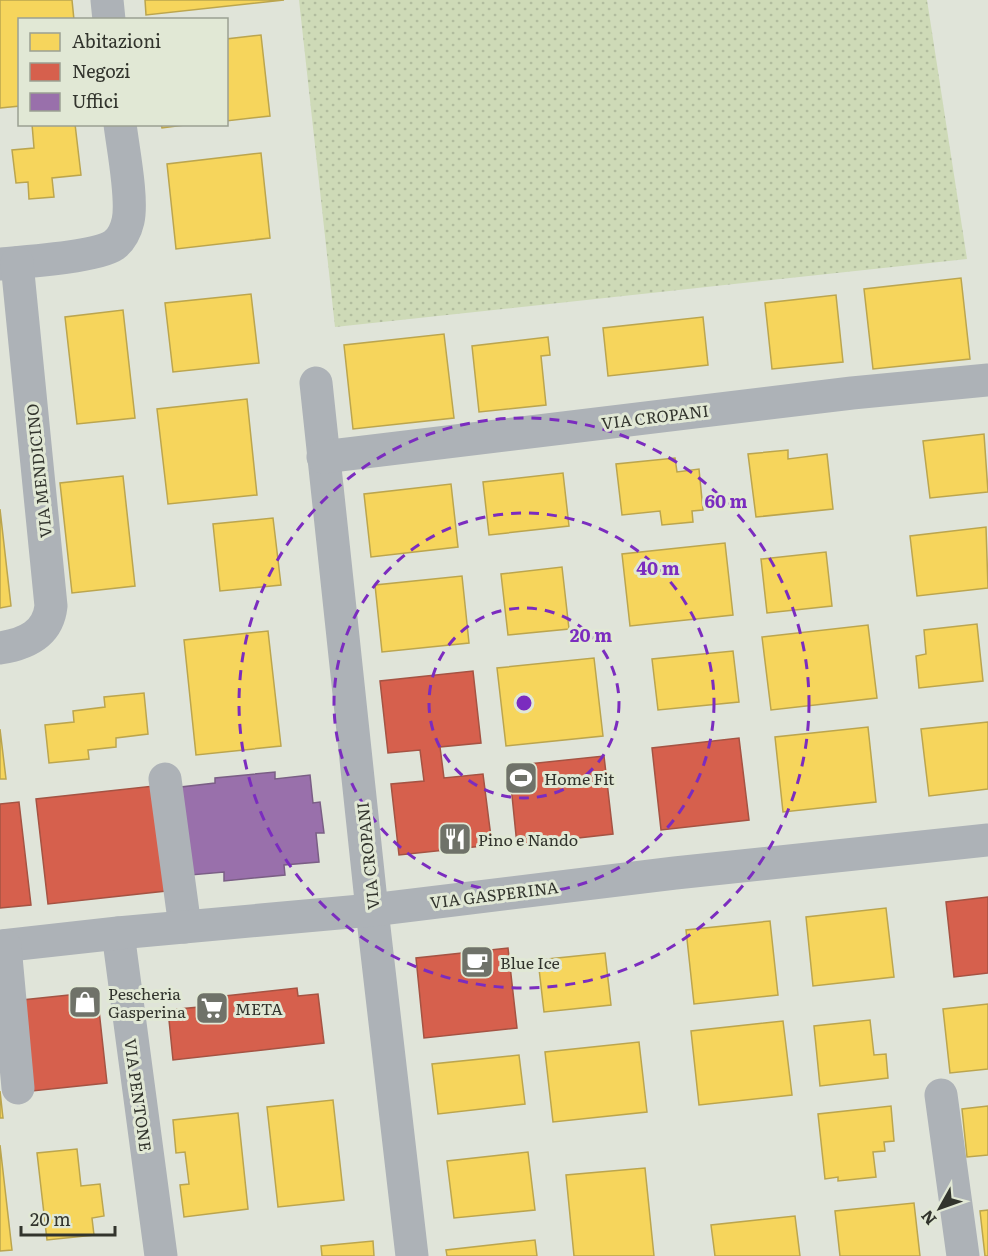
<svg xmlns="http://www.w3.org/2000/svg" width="988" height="1256" viewBox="0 0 988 1256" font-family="Literata,serif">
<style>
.grass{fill:url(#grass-dots)}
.homes{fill:#f6d55c;stroke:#bba54e;stroke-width:1.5}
.shops{fill:#d6604d;stroke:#a55343;stroke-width:1.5}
.offices{fill:#9970ab;stroke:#7a5e85;stroke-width:1.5}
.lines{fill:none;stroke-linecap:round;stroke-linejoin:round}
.minor{stroke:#adb2b7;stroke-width:33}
.ring{fill:none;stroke:#7b2cbf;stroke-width:3;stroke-dasharray:10 8}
.labels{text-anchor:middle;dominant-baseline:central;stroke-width:6;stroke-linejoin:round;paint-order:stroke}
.street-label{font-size:16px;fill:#32342d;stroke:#e1e8d5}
.poi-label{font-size:16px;fill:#32342d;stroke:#e1e8d5;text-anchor:start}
.centre{fill:#7b2cbf;stroke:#e1e8d5;stroke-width:3}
.ring-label{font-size:18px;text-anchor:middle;font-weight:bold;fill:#7b2cbf;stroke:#e1e8d5;stroke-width:6;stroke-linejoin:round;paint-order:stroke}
</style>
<defs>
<pattern id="grass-dots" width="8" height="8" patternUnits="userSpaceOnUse" patternTransform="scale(1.5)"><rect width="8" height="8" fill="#cedab7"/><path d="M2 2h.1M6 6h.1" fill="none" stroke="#b1bc9e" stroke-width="1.8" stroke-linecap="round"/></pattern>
</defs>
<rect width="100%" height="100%" fill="#e0e4d9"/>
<polygon class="grass" points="299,0 927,0 967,259 335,327"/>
<g class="homes">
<polygon points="0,0 72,0 74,20 20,20 20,106 0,108"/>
<polygon points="145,0 284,0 146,15"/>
<polygon points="261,35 270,116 226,121 226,39"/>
<polygon points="32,124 75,124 81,175 52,178 54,197 29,199 28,182 16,183 12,150 34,148"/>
<polygon points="161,124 192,124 162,128"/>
<polygon points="261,153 270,238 176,249 167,164"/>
<polygon points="961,278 970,359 873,369 864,289"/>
<polygon points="251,294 259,363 173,372 165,303"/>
<polygon points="836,295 843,362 772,369 765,303"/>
<polygon points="123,310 135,418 77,424 65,317"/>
<polygon points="703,317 708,365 608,376 603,328"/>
<polygon points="444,334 454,418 353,429 344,345"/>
<polygon points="548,337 550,355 541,356 546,405 479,412 472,346"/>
<polygon points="247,399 257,495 168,504 157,409"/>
<polygon points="984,434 988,492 930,498 923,441"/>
<polygon points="788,450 788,459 827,454 833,509 756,517 748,454"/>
<polygon points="675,458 677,472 699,469 703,510 692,511 693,522 662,525 660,511 622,515 616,464"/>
<polygon points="563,473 569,526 489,535 483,482"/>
<polygon points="123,476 135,586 72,593 60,483"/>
<polygon points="451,484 458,547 371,557 364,494"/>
<polygon points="0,509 11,606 0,608"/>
<polygon points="273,518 281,585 220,591 213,524"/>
<polygon points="986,527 988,588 917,596 910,536"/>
<polygon points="725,543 733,615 630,626 622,554"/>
<polygon points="826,552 832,606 767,613 761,559"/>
<polygon points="562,567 569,629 508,635 501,574"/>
<polygon points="462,576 469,643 382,652 375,585"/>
<polygon points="977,624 983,681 919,688 916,656 926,654 924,630"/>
<polygon points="868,625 877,698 771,710 762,637"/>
<polygon points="268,631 281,746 196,755 184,640"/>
<polygon points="733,651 739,702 658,710 652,659"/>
<polygon points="594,658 603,736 506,746 497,668"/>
<polygon points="144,693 148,734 116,738 116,747 88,750 89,759 49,763 45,725 74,722 73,711 105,707 104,697"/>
<polygon points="988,722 988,789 929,796 921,729"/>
<polygon points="868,727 876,802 783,812 775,737"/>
<polygon points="0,729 6,779 0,779"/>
<polygon points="886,908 894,977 813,986 806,917"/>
<polygon points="770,921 778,995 694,1004 686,930"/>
<polygon points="605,953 611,1005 544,1012 538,960"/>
<polygon points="988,1004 988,1069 950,1073 943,1009"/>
<polygon points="870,1020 874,1055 886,1054 888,1078 820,1086 814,1026"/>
<polygon points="783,1021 792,1095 699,1105 691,1031"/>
<polygon points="639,1042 647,1112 553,1122 545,1052"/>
<polygon points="519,1055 525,1104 438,1114 432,1064"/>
<polygon points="0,1091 3,1118 0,1118"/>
<polygon points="333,1100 344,1200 278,1207 267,1107"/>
<polygon points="891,1106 894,1141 884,1142 885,1151 873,1152 876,1177 838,1181 838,1177 825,1179 818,1114"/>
<polygon points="988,1106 988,1155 967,1157 962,1109"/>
<polygon points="238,1113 248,1209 184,1217 180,1185 189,1184 185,1152 176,1153 173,1120"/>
<polygon points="0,1145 12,1250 0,1251"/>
<polygon points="77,1149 81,1186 100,1184 104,1216 92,1218 94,1235 47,1240 37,1153"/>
<polygon points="528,1152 535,1210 454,1218 447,1161"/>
<polygon points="645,1168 654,1256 574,1256 566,1175"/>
<polygon points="914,1203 920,1256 840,1256 835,1211"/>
<polygon points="988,1210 988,1256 985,1256 980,1211"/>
<polygon points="795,1216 800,1256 715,1256 711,1225"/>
<polygon points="535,1240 537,1256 447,1256 446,1250"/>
<polygon points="373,1241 374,1256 322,1256 321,1246"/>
</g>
<g class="shops">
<polygon points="473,671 481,743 440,747 444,778 483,774 492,845 399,855 391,784 424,781 420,750 388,753 380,681"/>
<polygon points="739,738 749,820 661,830 652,748"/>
<polygon points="604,756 613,834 517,845 509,766"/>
<polygon points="154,786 166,891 48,904 36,799"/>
<polygon points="19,802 31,905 0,908 0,804"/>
<polygon points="988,897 988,973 954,977 946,902"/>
<polygon points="508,948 517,1028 424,1038 416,958"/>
<polygon points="297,988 298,996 318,994 324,1043 173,1060 168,1010 199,1007 198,999"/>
<polygon points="97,992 107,1083 32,1091 22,1000"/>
</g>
<polygon class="offices" points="275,772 275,779 310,775 313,803 320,802 324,833 316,833 319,862 284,865 285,875 224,881 224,872 190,875 181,787 215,783 215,778"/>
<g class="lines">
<g class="minor">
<polyline points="107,0 109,20"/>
<path d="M0,264c23,-2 97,-7 114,-19 7,-5 12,-15 14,-24 5,-22 -5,-72 -8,-97"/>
<polyline points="316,383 372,910 412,1256"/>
<polyline points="323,457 852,393 988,380"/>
<path d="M0,648c26,-4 48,-14 51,-42l-34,-343"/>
<polyline points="165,779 185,927"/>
<polyline points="118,933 161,1256"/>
<polyline points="0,946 118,933 372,910 675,873 988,840"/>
<polyline points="5,946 18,1088"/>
<polyline points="941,1095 963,1256"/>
</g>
</g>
<g class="ring">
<circle cx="524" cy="703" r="95"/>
<circle cx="524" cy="703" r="190"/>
<circle cx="524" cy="703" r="285"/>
</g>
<defs>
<symbol id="stadium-square" viewBox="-11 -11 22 22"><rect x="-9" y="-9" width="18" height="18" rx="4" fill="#6f7269" stroke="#e1e8d5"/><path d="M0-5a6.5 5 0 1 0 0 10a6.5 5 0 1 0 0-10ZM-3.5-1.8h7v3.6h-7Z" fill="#fff"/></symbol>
<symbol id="restaurant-square" viewBox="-11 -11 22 22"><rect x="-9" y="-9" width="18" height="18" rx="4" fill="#6f7269" stroke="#e1e8d5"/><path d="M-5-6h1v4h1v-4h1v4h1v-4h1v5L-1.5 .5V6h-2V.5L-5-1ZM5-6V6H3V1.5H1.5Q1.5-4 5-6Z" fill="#fff"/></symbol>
<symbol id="cafe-square" viewBox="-11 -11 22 22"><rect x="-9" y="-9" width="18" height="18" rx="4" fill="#6f7269" stroke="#e1e8d5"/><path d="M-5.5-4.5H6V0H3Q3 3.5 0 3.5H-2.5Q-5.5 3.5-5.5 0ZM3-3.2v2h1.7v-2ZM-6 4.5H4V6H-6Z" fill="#fff"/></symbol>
<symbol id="shop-square" viewBox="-11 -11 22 22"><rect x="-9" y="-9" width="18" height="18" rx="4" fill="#6f7269" stroke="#e1e8d5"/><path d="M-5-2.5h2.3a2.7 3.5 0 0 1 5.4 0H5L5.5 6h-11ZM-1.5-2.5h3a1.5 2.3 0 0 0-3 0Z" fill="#fff"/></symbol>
<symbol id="supermarket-square" viewBox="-11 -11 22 22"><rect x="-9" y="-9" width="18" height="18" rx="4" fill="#6f7269" stroke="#e1e8d5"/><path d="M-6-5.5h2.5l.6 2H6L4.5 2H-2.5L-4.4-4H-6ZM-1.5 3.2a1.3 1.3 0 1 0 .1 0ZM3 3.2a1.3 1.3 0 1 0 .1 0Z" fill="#fff"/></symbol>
</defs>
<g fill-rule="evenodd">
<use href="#stadium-square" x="502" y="759" width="38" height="38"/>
<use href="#restaurant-square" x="436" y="820" width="38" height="38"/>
<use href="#cafe-square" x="458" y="943" width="38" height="38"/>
<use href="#shop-square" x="66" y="983" width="38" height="38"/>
<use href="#supermarket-square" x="193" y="989" width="38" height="38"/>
</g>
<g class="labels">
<g class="street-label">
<text transform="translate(655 416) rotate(-7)">VIA CROPANI</text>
<text transform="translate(38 471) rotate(-96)">VIA MENDICINO</text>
<text transform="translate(367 856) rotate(-96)">VIA CROPANI</text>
<text transform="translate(494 894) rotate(-7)">VIA GASPERINA</text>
<text transform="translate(139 1095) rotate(82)">VIA PENTONE</text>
</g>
<g class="poi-label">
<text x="544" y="778">Home Fit</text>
<text x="478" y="839">Pino e Nando</text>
<text x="500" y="962">Blue Ice</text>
<text x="108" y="993">Pescheria<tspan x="108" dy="18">Gasperina</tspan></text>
<text x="235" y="1008">META</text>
</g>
</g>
<circle cx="524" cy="703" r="9" class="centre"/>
<g class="ring-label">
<text x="726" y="508">60 m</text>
<text x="658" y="575">40 m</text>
<text x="591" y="642">20 m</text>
</g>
<rect x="18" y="18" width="210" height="108" fill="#e1e8d5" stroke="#9ba092" stroke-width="1.5"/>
<rect x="30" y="33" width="30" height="18" fill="#f6d55c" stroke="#9ba092" stroke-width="1.5"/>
<text x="72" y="48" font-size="18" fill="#32342d">Abitazioni</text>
<rect x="30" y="63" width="30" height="18" fill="#d6604d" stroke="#9ba092" stroke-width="1.5"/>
<text x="72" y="78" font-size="18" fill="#32342d">Negozi</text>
<rect x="30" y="93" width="30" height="18" fill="#9970ab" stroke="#9ba092" stroke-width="1.5"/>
<text x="72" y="108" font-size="18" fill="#32342d">Uffici</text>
<g transform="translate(940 1208) rotate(230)" stroke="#e1e8d5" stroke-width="4.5" paint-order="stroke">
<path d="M0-4.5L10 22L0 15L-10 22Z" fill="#32342d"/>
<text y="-9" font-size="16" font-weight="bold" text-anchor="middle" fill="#32342d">N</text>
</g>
<path d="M21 1226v9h94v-9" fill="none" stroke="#32342d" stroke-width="3"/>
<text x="30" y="1226" font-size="18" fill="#32342d" stroke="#e1e8d5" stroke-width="4.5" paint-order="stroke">20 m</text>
</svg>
